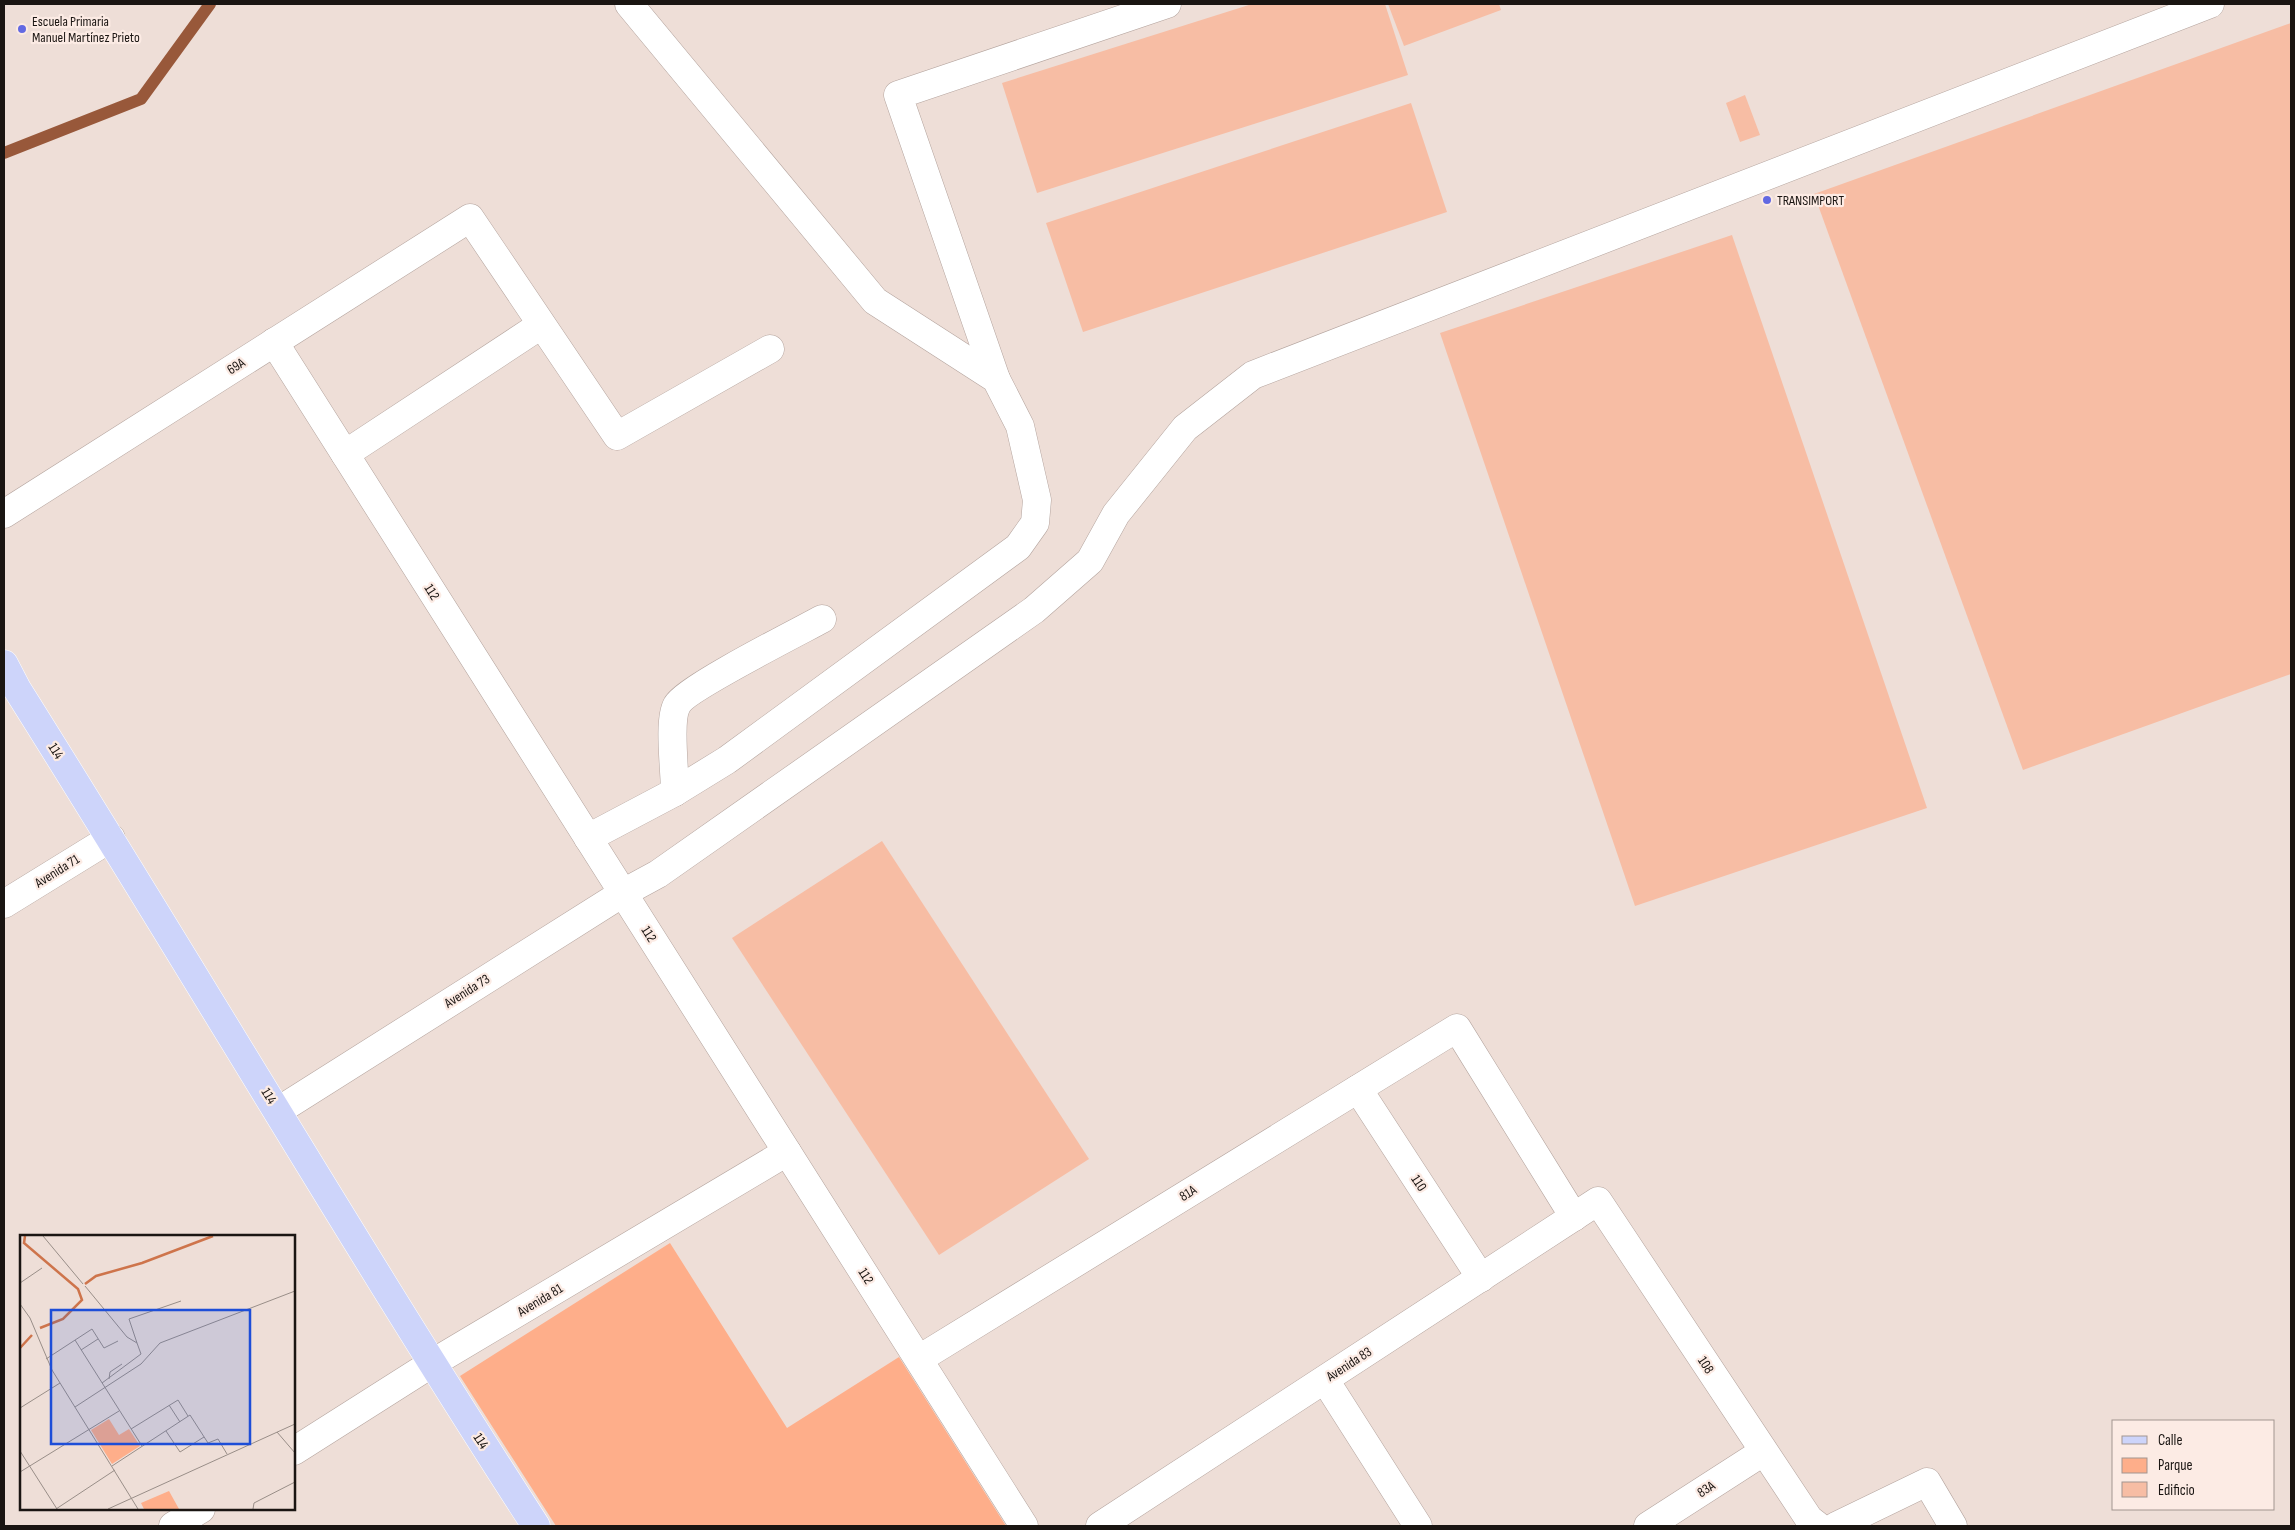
<svg xmlns="http://www.w3.org/2000/svg" width="2295" height="1530" viewBox="0 0 2295 1530" font-family="'Sofia Sans Condensed',sans-serif">
<style>
.green{fill:#feae8a}
.lines{fill:none;stroke-linecap:round;stroke-linejoin:round}
.stream{stroke:#98583a;stroke-width:12}
.building{fill:#f7bda4}
.minor-casing{stroke:#b4a49e;stroke-width:29}
.major-casing{stroke:#fff;stroke-width:29}
.minor{stroke:#fff;stroke-width:28}
.major{stroke:#cdd4fa;stroke-width:28}
.poi-dot{fill:#6269e2;stroke:#fcebe4;stroke-width:2}
.labels{text-anchor:middle;dominant-baseline:central;stroke-width:4.5;stroke-linejoin:round;paint-order:stroke}
.poi-label{font-size:14px;fill:#1a1512;stroke:#fcebe4;text-anchor:start}
.street-label{font-size:14px;fill:#1a1512;stroke:#fcebe4}
.inset-river{fill:none;stroke:#ce744b;stroke-width:2.5}
.inset-road{fill:none;stroke:#998e88;stroke-width:1}
.view{fill:#1d4ed8;fill-opacity:0.15;stroke:#1d4ed8;stroke-width:2.5}
.inset-edge{fill:none;stroke:#1a1512;stroke-width:2.5}
</style>
<rect width="100%" height="100%" fill="#eeded7"/>
<polygon class="green" points="670,1243 787,1428 899,1357 1006,1526 556,1526 460,1376"/>
<g class="lines">
<polyline class="stream" points="4,153 141,99 210,4"/>
</g>
<g class="building">
<polygon points="1252,4 1385,4 1408,75 1037,193 1002,83"/>
<polygon points="1388,4 1499,4 1501,10 1404,46"/>
<polygon points="2291,23 2291,674 2023,770 1814,194"/>
<polygon points="1745,95 1760,135 1740,142 1726,103"/>
<polygon points="1411,103 1447,212 1083,332 1046,223"/>
<polygon points="1732,235 1927,808 1635,906 1440,333"/>
<polygon points="882,841 1089,1159 939,1255 732,938"/>
</g>
<g class="lines">
<defs>
<g id="minor">
<polyline points="274,342 1024,1526"/>
<polyline points="996,379 898,95 1167,4"/>
<polyline points="345,454 541,325"/>
<polyline points="4,514 470,218 617,436 770,349"/>
<path d="M675,792c0,-21 -7,-72 2,-87 8,-16 123,-74 145,-86"/>
<polyline points="588,838 675,792 727,760 1018,547 1035,523 1037,500 1020,426 996,379 875,301 629,4"/>
<polyline points="4,904 111,838"/>
<polyline points="1358,1089 1481,1278"/>
<polyline points="278,1111 623,893 658,874 1034,610 1090,561 1116,514 1185,428 1253,375 2210,4"/>
<polyline points="919,1359 1457,1028 1574,1217"/>
<polyline points="1325,1380 1418,1526"/>
<polyline points="294,1451 431,1364 787,1152"/>
<polyline points="173,1526 201,1509"/>
<polyline points="1100,1526 1598,1201 1809,1519 1818,1526"/>
<polyline points="1648,1526 1763,1452"/>
<polyline points="1836,1526 1927,1482 1953,1526"/>
</g>
<path id="major" d="M4,664l13,25c175,278 341,562 519,837"/>
</defs>
<use href="#minor" class="minor-casing"/>
<use href="#major" class="major-casing"/>
<use href="#minor" class="minor"/>
<use href="#major" class="major"/>
</g>
<g class="poi-dot">
<circle cx="22" cy="29" r="5"/>
<circle cx="1767" cy="200" r="5"/>
</g>
<g class="labels">
<g class="poi-label">
<text x="32" y="21">Escuela Primaria<tspan x="32" dy="16">Manuel Martínez Prieto</tspan></text>
<text x="1777" y="200">TRANSIMPORT</text>
</g>
<g class="street-label">
<text transform="translate(236 366) rotate(-32)">69A</text>
<text transform="translate(432 592) rotate(58)">112</text>
<text transform="translate(56 751) rotate(58)">114</text>
<text transform="translate(57 871) rotate(-32)">Avenida 71</text>
<text transform="translate(649 934) rotate(58)">112</text>
<text transform="translate(467 991) rotate(-32)">Avenida 73</text>
<text transform="translate(269 1096) rotate(59)">114</text>
<text transform="translate(1419 1183) rotate(57)">110</text>
<text transform="translate(1188 1193) rotate(-32)">81A</text>
<text transform="translate(866 1276) rotate(58)">112</text>
<text transform="translate(540 1300) rotate(-31)">Avenida 81</text>
<text transform="translate(1349 1364) rotate(-33)">Avenida 83</text>
<text transform="translate(1706 1365) rotate(57)">108</text>
<text transform="translate(481 1441) rotate(57)">114</text>
<text transform="translate(1706 1489) rotate(-33)">83A</text>
</g>
</g>
<g transform="translate(20 1235)">
<rect width="275" height="275" fill="#eeded7"/>
<path d="M89,184l10,16 10,-6 11,17 -28,18 -21,-34zM149,256l10,18h-35l-3,-6z" fill="#feae8a"/>
<path class="inset-river" d="M5,1l-1,7 54,46 4,11 -19,19 -23,9M65,49l11,-8 46,-13 71,-27M0,113l12,-13"/>
<path class="inset-road" d="M23,1l40,48M0,48l22,-15M65,51l42,51 10,6 4,11 -39,29M0,69l10,14 22,52 86,139M55,105l67,106M117,108l-8,-24 52,-18M61,115l17,-11M26,124l46,-30 12,19 14,-7M89,144l1,-7 12,-8M149,170l11,17M55,172l66,-43 19,-21 135,-52M0,173l40,-25M111,194l47,-29 10,16M146,196l14,21 24,-15M257,197l18,21M0,216l37,58M92,231l78,-51 18,28 10,-4 9,15M0,237l99,-61M36,274l59,-39M88,274l187,-85M233,274l1,-6 41,-21"/>
<path class="view" d="M31,75h199v134h-199z"/>
<rect width="275" height="275" class="inset-edge"/>
</g>
<rect width="2295" height="1530" fill="none" stroke="#1a1512" stroke-width="10"/>
<rect x="2112" y="1420" width="162" height="90" fill="#fcebe4" stroke="#a29590"/>
<rect x="2122" y="1436" width="25" height="8" fill="#cdd4fa" stroke="#a29590"/>
<text x="2158" y="1445" font-size="15" fill="#1a1512">Calle</text>
<rect x="2122" y="1458" width="25" height="15" fill="#feae8a" stroke="#a29590"/>
<text x="2158" y="1470" font-size="15" fill="#1a1512">Parque</text>
<rect x="2122" y="1482" width="25" height="15" fill="#f7bda4" stroke="#a29590"/>
<text x="2158" y="1495" font-size="15" fill="#1a1512">Edificio</text>
</svg>
